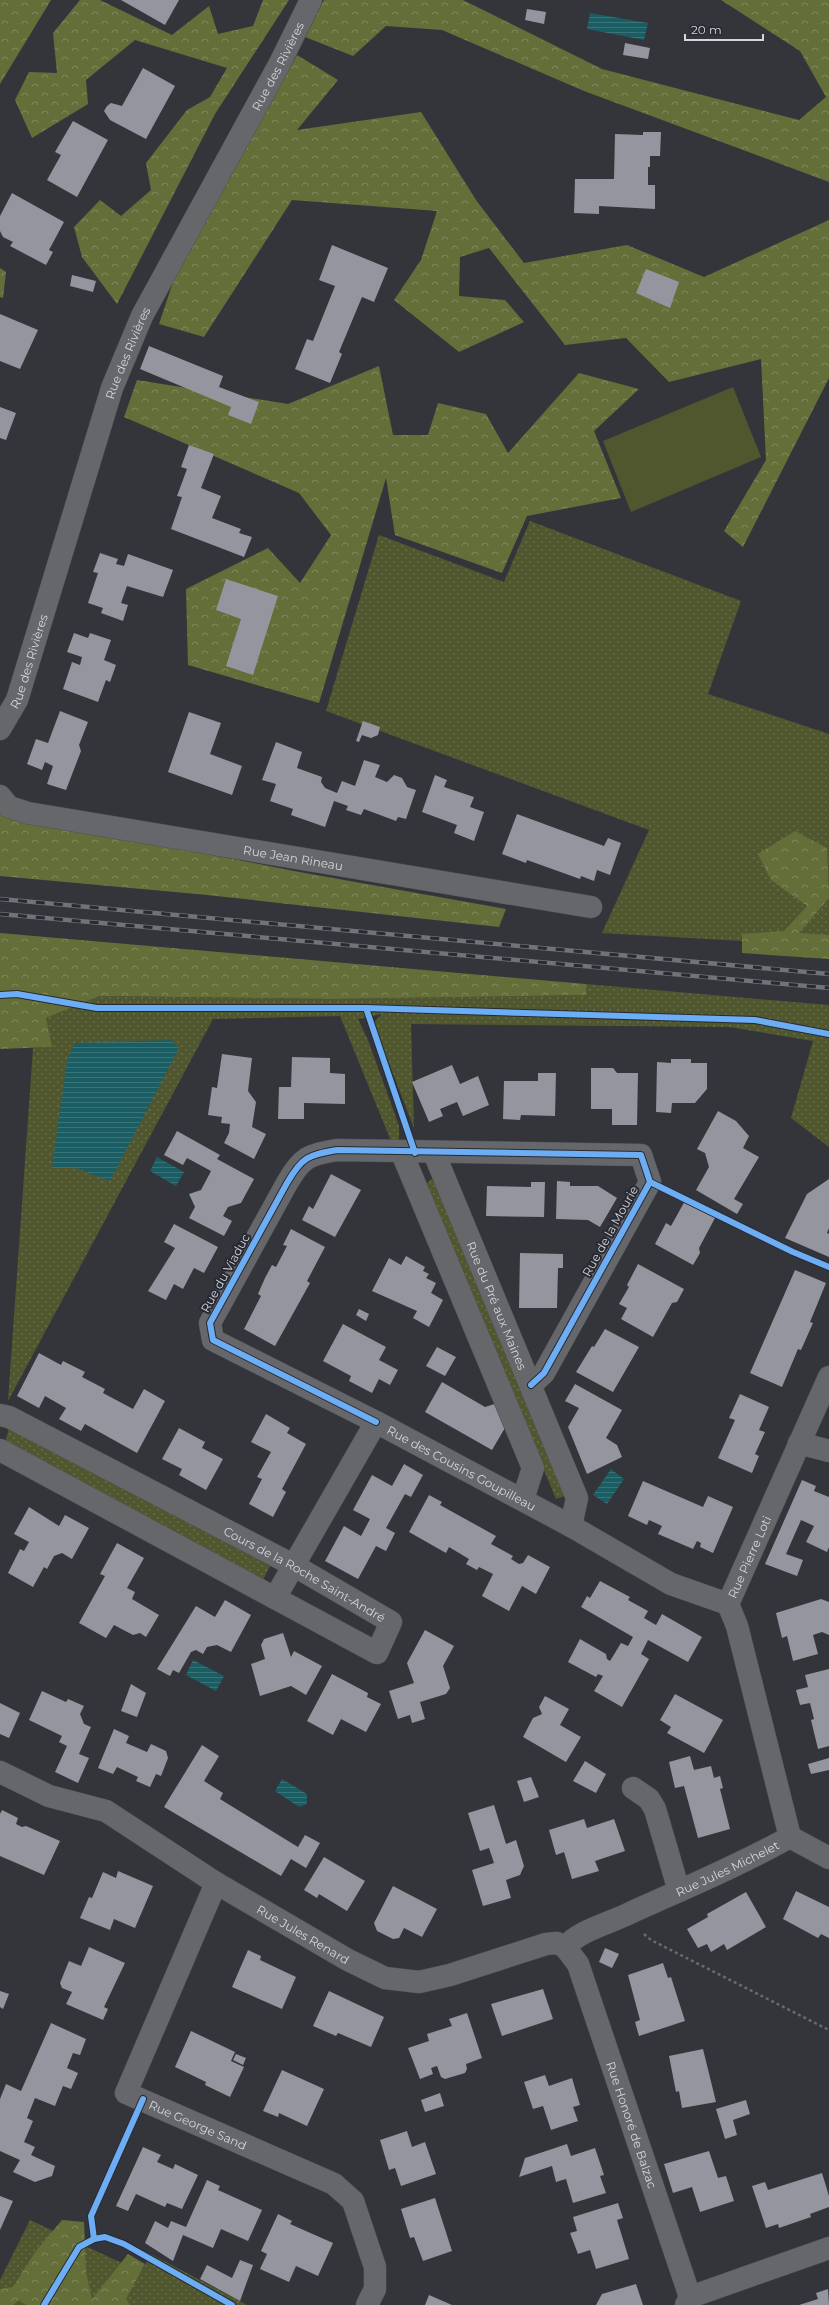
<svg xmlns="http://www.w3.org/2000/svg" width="829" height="2305" viewBox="0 0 829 2305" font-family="Montserrat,sans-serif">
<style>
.grass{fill:url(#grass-dots)}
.forest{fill:url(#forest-crowns)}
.garden{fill:#50572e}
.water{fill:url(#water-rules)}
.building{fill:#94959f}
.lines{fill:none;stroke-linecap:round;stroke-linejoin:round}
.minor-casing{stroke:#515256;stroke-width:23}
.path{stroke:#696a6d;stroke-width:2.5;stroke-dasharray:3 3;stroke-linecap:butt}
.minor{stroke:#66676b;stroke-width:22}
.rail-casing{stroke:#727377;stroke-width:4.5}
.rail{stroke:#272a33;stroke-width:3;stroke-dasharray:9;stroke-linecap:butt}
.cycleway-casing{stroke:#272a33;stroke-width:8}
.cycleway{stroke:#6dadf4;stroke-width:6}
.labels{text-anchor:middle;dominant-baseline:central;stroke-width:4;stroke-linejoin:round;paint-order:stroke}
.street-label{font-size:12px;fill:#d4d6dc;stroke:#272a33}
</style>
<defs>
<pattern id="grass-dots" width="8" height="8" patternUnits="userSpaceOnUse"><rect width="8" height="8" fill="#50572e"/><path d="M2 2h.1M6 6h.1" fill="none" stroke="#686e4c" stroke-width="1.8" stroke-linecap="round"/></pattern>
<pattern id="forest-crowns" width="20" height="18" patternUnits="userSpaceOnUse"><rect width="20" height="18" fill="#646e39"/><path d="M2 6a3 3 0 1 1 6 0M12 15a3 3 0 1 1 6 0" fill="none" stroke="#80895e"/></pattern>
<pattern id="water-rules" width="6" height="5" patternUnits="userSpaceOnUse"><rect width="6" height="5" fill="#1a5d63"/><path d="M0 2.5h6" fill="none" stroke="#3a7479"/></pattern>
</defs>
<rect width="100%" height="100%" fill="#34353b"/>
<g class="grass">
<polygon points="530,521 741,601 708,694 829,734 829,946 602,933 649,830 326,711 379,535 504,582"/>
<polygon points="586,984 829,1005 829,1147 791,1118 813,1041 730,1027 411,1024 414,1128 375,1027 375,1021 382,1014 358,1019 368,1040 399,1126 399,1140 391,1141 340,1016 213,1019 8,1401 33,1048 51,1047 46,1018 100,996 331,999 586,995"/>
<polygon points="431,1179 438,1183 568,1495 556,1499 425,1186"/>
<polygon points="9,1428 270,1566 263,1580 5,1443"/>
<polygon points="30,2220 141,2272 151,2254 247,2305 0,2305 0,2280"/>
</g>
<g class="forest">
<polygon points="0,0 51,0 0,84"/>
<polygon points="80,0 100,0 172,35 209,6 218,34 253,26 263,0 289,0 215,114 117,304 82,257 74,227 100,200 121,216 151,190 146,163 187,110 210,97 227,68 135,40 86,80 88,104 32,138 15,100 29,72 57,73 53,33"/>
<polygon points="324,0 463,0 602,69 799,120 826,97 800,51 721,0 829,0 829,182 584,91 442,30 386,26 353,56 305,37"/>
<polygon points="297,55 338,80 297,130 421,112 476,200 524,263 627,245 704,277 829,220 829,378 743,547 724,531 766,460 761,359 669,382 626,338 565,345 489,248 460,257 459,296 505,300 524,322 459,352 394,300 421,260 437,211 292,200 204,337 159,324 180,261"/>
<polygon points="0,268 6,272 3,298 0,297"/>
<polygon points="379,366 393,435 428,435 438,403 486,414 508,453 579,373 639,389 594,431 621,498 527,516 502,573 395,535 386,478 319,703 188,665 186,589 268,548 300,583 331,535 299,493 124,417 137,380 288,404"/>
<polygon points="0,813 294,871 506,909 499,927 207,895 0,876"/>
<polygon points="795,831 827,848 829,898 799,933 829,935 829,959 742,953 742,934 784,931 807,906 771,880 758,854"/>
<polygon points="0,933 586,984 586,995 331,999 100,996 46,1018 52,1047 0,1049"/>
<polygon points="62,2220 84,2222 86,2272 92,2299 128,2254 145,2264 126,2299 130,2305 26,2305 19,2300 13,2305 0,2305 0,2289 13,2287 36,2251"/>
</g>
<polygon class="garden" points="733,387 761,457 631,512 603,441"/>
<g class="water">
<polygon points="590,13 648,23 644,40 587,29"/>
<polygon points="172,1040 179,1048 110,1181 76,1168 52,1168 67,1060 75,1043"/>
<polygon points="157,1157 184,1172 176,1186 150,1171"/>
<polygon points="611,1469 624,1479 607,1504 593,1495"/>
<polygon points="193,1660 224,1676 216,1691 186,1675"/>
<polygon points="282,1779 307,1794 307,1804 299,1807 275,1791"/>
</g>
<g class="building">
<polygon points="121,0 179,0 165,25"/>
<polygon points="527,9 546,12 544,24 525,20"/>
<polygon points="625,43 650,48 648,59 623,55"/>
<polygon points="143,68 175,86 146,139 110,120 104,111 107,106 111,103 122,106"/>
<polygon points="73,121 108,140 77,197 47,180 61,155 55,152"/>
<polygon points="643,132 661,132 660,156 650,156 650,167 648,167 648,185 655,185 655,209 599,206 599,214 574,213 575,179 614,179 615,134 643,135"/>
<polygon points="12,193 64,222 49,250 53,252 46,265 10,246 13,242 3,237 0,231 0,216"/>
<polygon points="332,245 388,268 374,302 362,297 339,352 342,354 330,383 295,369 307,339 313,341 335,286 319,280"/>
<polygon points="646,269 679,282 670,308 636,293"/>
<polygon points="72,275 96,281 93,292 70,286"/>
<polygon points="0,314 38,330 20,369 0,361"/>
<polygon points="149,346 223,376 219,387 259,402 251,424 228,415 231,407 140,369"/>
<polygon points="0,407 16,413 6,440 0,438"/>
<polygon points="189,445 214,454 201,488 221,496 212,518 241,529 239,533 252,537 244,557 171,529 182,497 177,496 187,469 181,467"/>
<polygon points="100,553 118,559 116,564 124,566 128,554 173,570 163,597 127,586 121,603 128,605 123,621 101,613 103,608 88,603 98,573 93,572"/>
<polygon points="226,579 278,596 253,675 226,666 241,619 216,610"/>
<polygon points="74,633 88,638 90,633 111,640 104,660 116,665 110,682 106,680 98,702 63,689 72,662 80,665 82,657 67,652"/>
<polygon points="60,711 88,722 79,745 81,751 66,790 47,784 53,766 45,762 42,770 27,764 36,739 48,743"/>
<polygon points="189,712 221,723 210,754 242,766 232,795 168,772"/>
<polygon points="363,721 380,727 378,735 371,738 362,735 359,742 356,741"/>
<polygon points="276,742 302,752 297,768 322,777 321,782 325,788 337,793 342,781 355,786 364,760 380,765 375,777 387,782 394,775 402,778 407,787 416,790 406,819 398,817 396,821 364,809 361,815 346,810 348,806 334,801 325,827 291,815 293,809 270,801 276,784 262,780"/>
<polygon points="435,775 447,780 444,787 474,797 470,807 484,812 474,841 454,833 457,825 422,812"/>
<polygon points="517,814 604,846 608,838 621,843 610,875 597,870 594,881 581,876 580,879 527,860 526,863 502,854"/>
<polygon points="222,1054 252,1058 248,1091 256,1102 252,1127 266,1134 254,1159 224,1143 229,1133 230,1124 221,1123 222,1117 208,1115 212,1087 217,1088"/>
<polygon points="292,1057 330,1058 330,1073 345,1074 345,1104 304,1103 304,1119 278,1119 279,1087 291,1087"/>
<polygon points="671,1059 691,1059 691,1063 707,1063 707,1089 695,1103 672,1103 671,1113 656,1112 657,1062 671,1063"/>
<polygon points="452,1065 460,1084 478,1076 489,1105 463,1116 457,1102 440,1109 443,1116 429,1122 412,1082"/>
<polygon points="591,1068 613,1068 617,1073 638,1073 637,1125 612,1125 612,1109 591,1109"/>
<polygon points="538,1073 556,1073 555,1116 521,1115 520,1120 503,1119 504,1081 538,1081"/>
<polygon points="718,1111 736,1121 749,1136 743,1148 759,1157 734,1199 743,1204 737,1214 696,1190 709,1167 705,1153 697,1149"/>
<polygon points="177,1131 220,1155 217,1159 254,1179 241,1203 228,1207 223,1216 232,1221 224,1236 189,1218 195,1207 189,1194 201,1190 211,1171 187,1158 183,1165 164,1155"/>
<polygon points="331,1174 361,1190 335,1237 302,1220 309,1206 313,1209"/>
<polygon points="829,1179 829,1228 827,1233 829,1234 829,1257 785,1238 807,1194"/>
<polygon points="557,1181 570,1182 570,1186 598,1186 617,1198 600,1227 588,1220 556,1219"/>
<polygon points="531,1182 545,1182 544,1217 486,1216 487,1186 531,1187"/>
<polygon points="686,1199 716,1216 699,1248 700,1253 693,1265 655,1244 666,1223 671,1226"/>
<polygon points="174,1224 218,1247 204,1273 194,1268 183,1289 174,1284 166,1300 148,1291 175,1248 164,1242"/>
<polygon points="291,1229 325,1247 307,1281 310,1283 275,1346 244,1329 261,1296 258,1294 265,1278 272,1265 276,1267 287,1246 283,1245"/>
<polygon points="520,1253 563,1254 563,1268 558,1268 557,1308 519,1308"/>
<polygon points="406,1256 425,1267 423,1271 429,1274 426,1278 436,1283 431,1293 443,1300 429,1327 413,1318 417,1311 372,1291 389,1258 401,1265"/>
<polygon points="638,1264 684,1289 677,1302 672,1303 653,1337 621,1319 627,1308 619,1304 629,1287 627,1285"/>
<polygon points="795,1270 826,1283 810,1322 813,1323 801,1350 798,1349 782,1387 750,1373"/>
<polygon points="359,1309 369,1314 366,1321 356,1315"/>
<polygon points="343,1324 386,1347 379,1360 398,1370 390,1385 379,1379 372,1393 349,1381 351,1376 323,1361"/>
<polygon points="605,1329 639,1347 613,1392 576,1372 592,1346 594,1347"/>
<polygon points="437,1347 456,1357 445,1376 426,1366"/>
<polygon points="39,1353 61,1365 63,1361 85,1372 82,1377 105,1389 103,1393 133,1409 144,1389 165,1401 137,1453 85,1424 81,1431 59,1419 66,1408 45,1396 39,1408 17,1396"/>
<polygon points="442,1382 485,1407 501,1402 509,1421 492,1450 425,1412"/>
<polygon points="575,1384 622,1410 606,1438 617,1445 622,1457 587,1474 568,1427 579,1408 565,1401"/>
<polygon points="740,1394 769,1407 759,1430 765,1432 755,1454 759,1456 752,1473 718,1458 735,1420 729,1418"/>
<polygon points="266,1414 290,1428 287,1433 306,1444 282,1489 286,1492 273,1517 249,1504 262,1479 257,1477 271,1452 251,1442"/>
<polygon points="179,1428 205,1442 202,1448 223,1459 206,1490 179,1475 182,1469 162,1459"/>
<polygon points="404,1464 423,1475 411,1497 405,1494 386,1528 395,1533 386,1551 376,1546 358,1579 325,1561 344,1526 361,1536 370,1519 353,1510 372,1475 392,1486"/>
<polygon points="802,1480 816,1486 814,1491 829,1497 829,1547 827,1552 806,1542 814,1526 801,1520 786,1554 803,1560 797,1576 765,1564"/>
<polygon points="643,1481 703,1507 708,1496 733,1507 713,1553 700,1547 701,1543 697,1541 693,1549 658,1534 662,1526 649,1520 647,1525 628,1516"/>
<polygon points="429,1495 442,1502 440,1505 496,1536 491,1544 513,1556 511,1559 519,1564 523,1563 528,1555 550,1567 536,1594 522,1586 509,1611 482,1596 493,1574 479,1567 477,1570 466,1564 469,1559 449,1547 446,1553 409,1532"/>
<polygon points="29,1507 59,1526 65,1515 89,1528 72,1559 62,1553 54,1556 47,1569 44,1567 33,1587 8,1573 20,1549 24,1551 29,1542 14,1534"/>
<polygon points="117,1543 144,1558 127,1588 135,1592 132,1599 159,1615 146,1637 140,1633 133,1635 114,1625 106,1638 79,1623 105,1576 100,1574"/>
<polygon points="600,1581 630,1597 628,1600 648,1611 644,1618 656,1625 662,1614 702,1637 688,1662 648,1640 641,1654 649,1659 622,1707 594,1691 603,1676 598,1674 596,1677 568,1662 580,1639 606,1654 607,1659 610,1661 621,1643 628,1646 633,1637 581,1607 587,1596 590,1598"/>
<polygon points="821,1599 829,1602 829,1635 822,1632 813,1635 818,1654 793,1661 787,1636 782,1638 776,1613"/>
<polygon points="225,1600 251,1615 231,1652 217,1645 207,1647 203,1654 196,1650 191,1652 179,1673 173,1670 170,1676 157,1669 196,1606 215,1617"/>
<polygon points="425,1630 454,1646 443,1666 450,1688 446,1694 420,1702 425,1719 412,1723 410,1715 398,1719 389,1691 414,1683 407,1663"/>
<polygon points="283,1633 291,1657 294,1651 322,1666 306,1695 291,1686 260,1696 251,1664 265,1659 261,1645 264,1639"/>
<polygon points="829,1669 829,1746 818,1749 811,1720 814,1719 810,1703 800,1705 796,1690 808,1687 805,1675"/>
<polygon points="332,1674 368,1693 367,1697 381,1704 366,1732 341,1719 333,1735 307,1721"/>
<polygon points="131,1684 146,1693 137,1717 121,1711"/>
<polygon points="42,1691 66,1702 68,1699 84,1706 80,1714 84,1724 91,1727 79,1754 89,1758 78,1783 55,1772 67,1746 59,1742 62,1736 29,1720"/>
<polygon points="675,1694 723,1720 704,1753 667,1733 671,1727 660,1720"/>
<polygon points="545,1696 569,1709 560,1725 581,1737 566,1762 523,1737 533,1718 542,1714 539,1707"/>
<polygon points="0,1703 20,1713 9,1738 0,1734"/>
<polygon points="114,1729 129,1736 126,1743 147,1752 151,1744 166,1751 168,1758 161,1776 156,1774 150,1787 136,1781 138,1777 117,1767 113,1774 98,1768"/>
<polygon points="202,1745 219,1756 204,1781 223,1793 220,1799 298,1847 305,1835 320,1843 306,1868 291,1859 281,1876 164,1807"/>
<polygon points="690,1756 694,1770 711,1766 714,1778 720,1776 723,1788 720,1789 730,1829 698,1838 684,1786 675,1788 669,1762"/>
<polygon points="829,1758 829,1770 811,1774 808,1764"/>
<polygon points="585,1761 606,1774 596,1793 573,1781"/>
<polygon points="531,1777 539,1797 524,1802 517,1781"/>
<polygon points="494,1805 506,1844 516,1840 524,1866 520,1875 506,1880 511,1898 483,1906 472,1870 494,1863 489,1848 480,1851 468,1813"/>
<polygon points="2,1810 18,1818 16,1824 22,1827 26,1826 60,1841 44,1875 0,1856 0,1814"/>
<polygon points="584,1819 587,1828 614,1819 625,1851 595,1861 599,1871 572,1879 564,1852 556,1855 549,1830"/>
<polygon points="324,1857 365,1881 347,1911 319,1894 317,1898 304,1890"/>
<polygon points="118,1871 153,1886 135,1928 114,1919 110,1930 80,1918 89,1897 92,1898 103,1872 116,1878"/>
<polygon points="393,1886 437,1909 422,1937 404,1928 399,1938 393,1939 377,1931 374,1923"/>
<polygon points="796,1891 829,1907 829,1938 821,1934 818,1938 783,1919"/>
<polygon points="746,1892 766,1927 727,1950 724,1944 711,1952 707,1944 698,1948 687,1929 708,1917 707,1914"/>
<polygon points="89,1947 125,1963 104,2007 108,2009 103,2020 66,2004 72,1992 62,1988 60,1983 69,1961 81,1966"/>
<polygon points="605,1948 619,1954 612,1968 599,1962"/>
<polygon points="248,1950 261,1956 260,1960 296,1977 282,2009 232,1987"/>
<polygon points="663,1963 668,1978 671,1977 685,2021 639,2036 635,2022 640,2020 628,1975"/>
<polygon points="543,1989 553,2019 502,2036 491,2004"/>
<polygon points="0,1991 9,1994 3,2009 0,2007"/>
<polygon points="329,1991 384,2017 371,2047 338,2033 336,2036 313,2026"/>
<polygon points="467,2013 482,2058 466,2064 467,2069 465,2073 445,2079 441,2077 437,2066 431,2068 433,2074 420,2079 408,2048 429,2041 427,2034 452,2026 449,2019"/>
<polygon points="51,2023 86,2039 80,2055 73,2053 67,2068 78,2073 71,2089 63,2086 55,2106 35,2098 27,2118 33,2121 24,2142 35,2147 31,2155 55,2166 52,2176 35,2182 13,2172 20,2160 0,2151 0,2099 6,2084 21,2091"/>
<polygon points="191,2031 235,2052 231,2061 244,2067 230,2097 205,2085 206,2082 175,2067"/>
<polygon points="703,2049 716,2102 682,2108 679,2091 676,2092 669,2056"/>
<polygon points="236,2054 246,2058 243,2065 233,2060"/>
<polygon points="282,2070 324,2089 307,2126 279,2113 278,2117 263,2111"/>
<polygon points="545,2075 549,2086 572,2078 580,2105 573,2107 578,2121 551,2130 543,2106 533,2109 524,2082"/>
<polygon points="440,2093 444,2106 425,2112 421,2100"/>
<polygon points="746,2100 750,2114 733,2120 737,2135 725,2139 716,2109"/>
<polygon points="407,2131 412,2147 425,2142 436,2174 401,2186 395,2168 389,2170 380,2140"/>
<polygon points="567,2144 571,2156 595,2148 604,2175 600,2176 606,2193 573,2203 566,2179 556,2182 552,2166 519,2177 525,2158"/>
<polygon points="143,2147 161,2155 157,2162 173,2169 175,2164 198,2175 182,2209 167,2203 165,2207 136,2194 128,2211 116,2206"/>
<polygon points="709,2151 718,2178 726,2176 734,2201 700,2212 692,2187 673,2193 664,2164"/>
<polygon points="822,2173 829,2196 829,2207 810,2214 811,2217 779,2228 778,2224 766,2228 752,2186 765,2182 768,2190"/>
<polygon points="207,2180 220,2186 218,2190 262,2210 248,2241 221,2229 213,2248 183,2235 173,2261 145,2243 155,2221 168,2228 171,2221 186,2227"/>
<polygon points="0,2196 13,2201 0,2230"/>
<polygon points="435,2198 452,2251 423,2261 414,2237 410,2238 401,2209"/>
<polygon points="618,2203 623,2218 617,2220 629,2259 596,2269 590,2250 578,2254 570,2233 577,2231 573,2217"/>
<polygon points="278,2214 292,2221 290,2224 333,2243 318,2276 296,2266 289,2282 260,2269 267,2254 261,2251"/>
<polygon points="240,2260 253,2265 240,2301 200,2279 207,2265 232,2278"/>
<polygon points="636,2284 643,2305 596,2305 602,2294"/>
<polygon points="828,2289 829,2305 799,2305 818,2299 816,2293"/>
<polygon points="429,2295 452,2305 425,2305"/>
</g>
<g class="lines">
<defs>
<g id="minor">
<path id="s1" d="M0,729l17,-29 95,-312 30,-72 138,-253 31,-63"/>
<path id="s2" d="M0,796l9,11 19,6 563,94"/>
<polyline points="402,1153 533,1468 523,1499"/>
<path id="s3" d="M434,1153l143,345 -6,28"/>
<path id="s4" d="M0,1415l9,2 284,148 98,57 -14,31 -377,-203"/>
<path d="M376,1422l-163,-82 -3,-17 77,-140c15,-26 21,-28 50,-33l304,5 9,27 -106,191 -13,12"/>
<polyline points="799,1443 829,1451"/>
<path id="s5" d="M275,1598l101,-176 195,104 100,58 57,20"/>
<path id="s6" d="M0,1772l49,24 57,15 110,72 132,77 37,18 34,4 31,-7 96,-31 11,-1 8,4"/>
<polyline points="633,1788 649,1799 655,1809 679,1891"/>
<path id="s7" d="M790,1837l-53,-211 -9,-22 101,-227"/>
<polyline points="790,1837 829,1858"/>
<path id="s8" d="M216,1883l-90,210 208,91 19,17 22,66v22l-8,16"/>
<path id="s9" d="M565,1947l13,17 112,333 -4,8"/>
<path id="s10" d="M565,1947c17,-18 43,-23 65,-34 53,-24 108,-47 160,-76"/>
<polyline points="690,2297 829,2248"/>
</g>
</defs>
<use href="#minor" class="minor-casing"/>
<polyline class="path" points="644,1934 651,1940 829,2030"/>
<use href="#minor" class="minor"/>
<defs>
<g id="rail">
<polyline points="0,899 829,974"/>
<polyline points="0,914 829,988"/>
</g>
</defs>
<use href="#rail" class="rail-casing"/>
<use href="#rail" class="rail"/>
<defs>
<g id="cycleway">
<polyline points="0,995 17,994 97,1008 366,1008 755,1020 829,1034"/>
<polyline points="366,1008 415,1153"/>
<polyline points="650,1182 793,1252 829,1267"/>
<path d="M376,1422l-163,-82 -3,-17 77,-140c15,-26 21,-28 50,-33l304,5 9,27 -106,191 -13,12"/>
<polyline points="94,2239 91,2216 143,2099"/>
<polyline points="44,2305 79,2247 94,2239 105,2237 124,2244 232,2305"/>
</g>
</defs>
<use href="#cycleway" class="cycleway-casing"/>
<use href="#cycleway" class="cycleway"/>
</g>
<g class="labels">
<g class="street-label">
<text stroke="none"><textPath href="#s1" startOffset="722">Rue des Rivières</textPath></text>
<text stroke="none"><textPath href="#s1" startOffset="398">Rue des Rivières</textPath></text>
<text stroke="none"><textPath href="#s1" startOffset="74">Rue des Rivières</textPath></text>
<text stroke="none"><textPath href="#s2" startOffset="303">Rue Jean Rineau</textPath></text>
<text transform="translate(610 1231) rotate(-61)">Rue de la Mourie</text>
<text transform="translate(225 1273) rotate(-61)">Rue du Viaduc</text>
<text stroke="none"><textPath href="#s3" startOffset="165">Rue du Pré aux Maines</textPath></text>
<text stroke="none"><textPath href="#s5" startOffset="300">Rue des Cousins Goupilleau</textPath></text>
<text stroke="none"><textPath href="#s7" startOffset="293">Rue Pierre Loti</textPath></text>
<text stroke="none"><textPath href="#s4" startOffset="344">Cours de la Roche Saint-André</textPath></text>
<text stroke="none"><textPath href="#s10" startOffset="181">Rue Jules Michelet</textPath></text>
<text stroke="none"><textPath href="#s6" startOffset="346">Rue Jules Renard</textPath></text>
<text stroke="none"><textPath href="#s8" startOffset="307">Rue George Sand</textPath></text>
<text stroke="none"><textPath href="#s9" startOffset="191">Rue Honoré de Balzac</textPath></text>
</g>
</g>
<path d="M685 34v6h78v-6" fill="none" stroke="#d4d6dc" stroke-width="2"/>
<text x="691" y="34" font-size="12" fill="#d4d6dc" stroke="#272a33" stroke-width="3" paint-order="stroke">20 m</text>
</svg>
